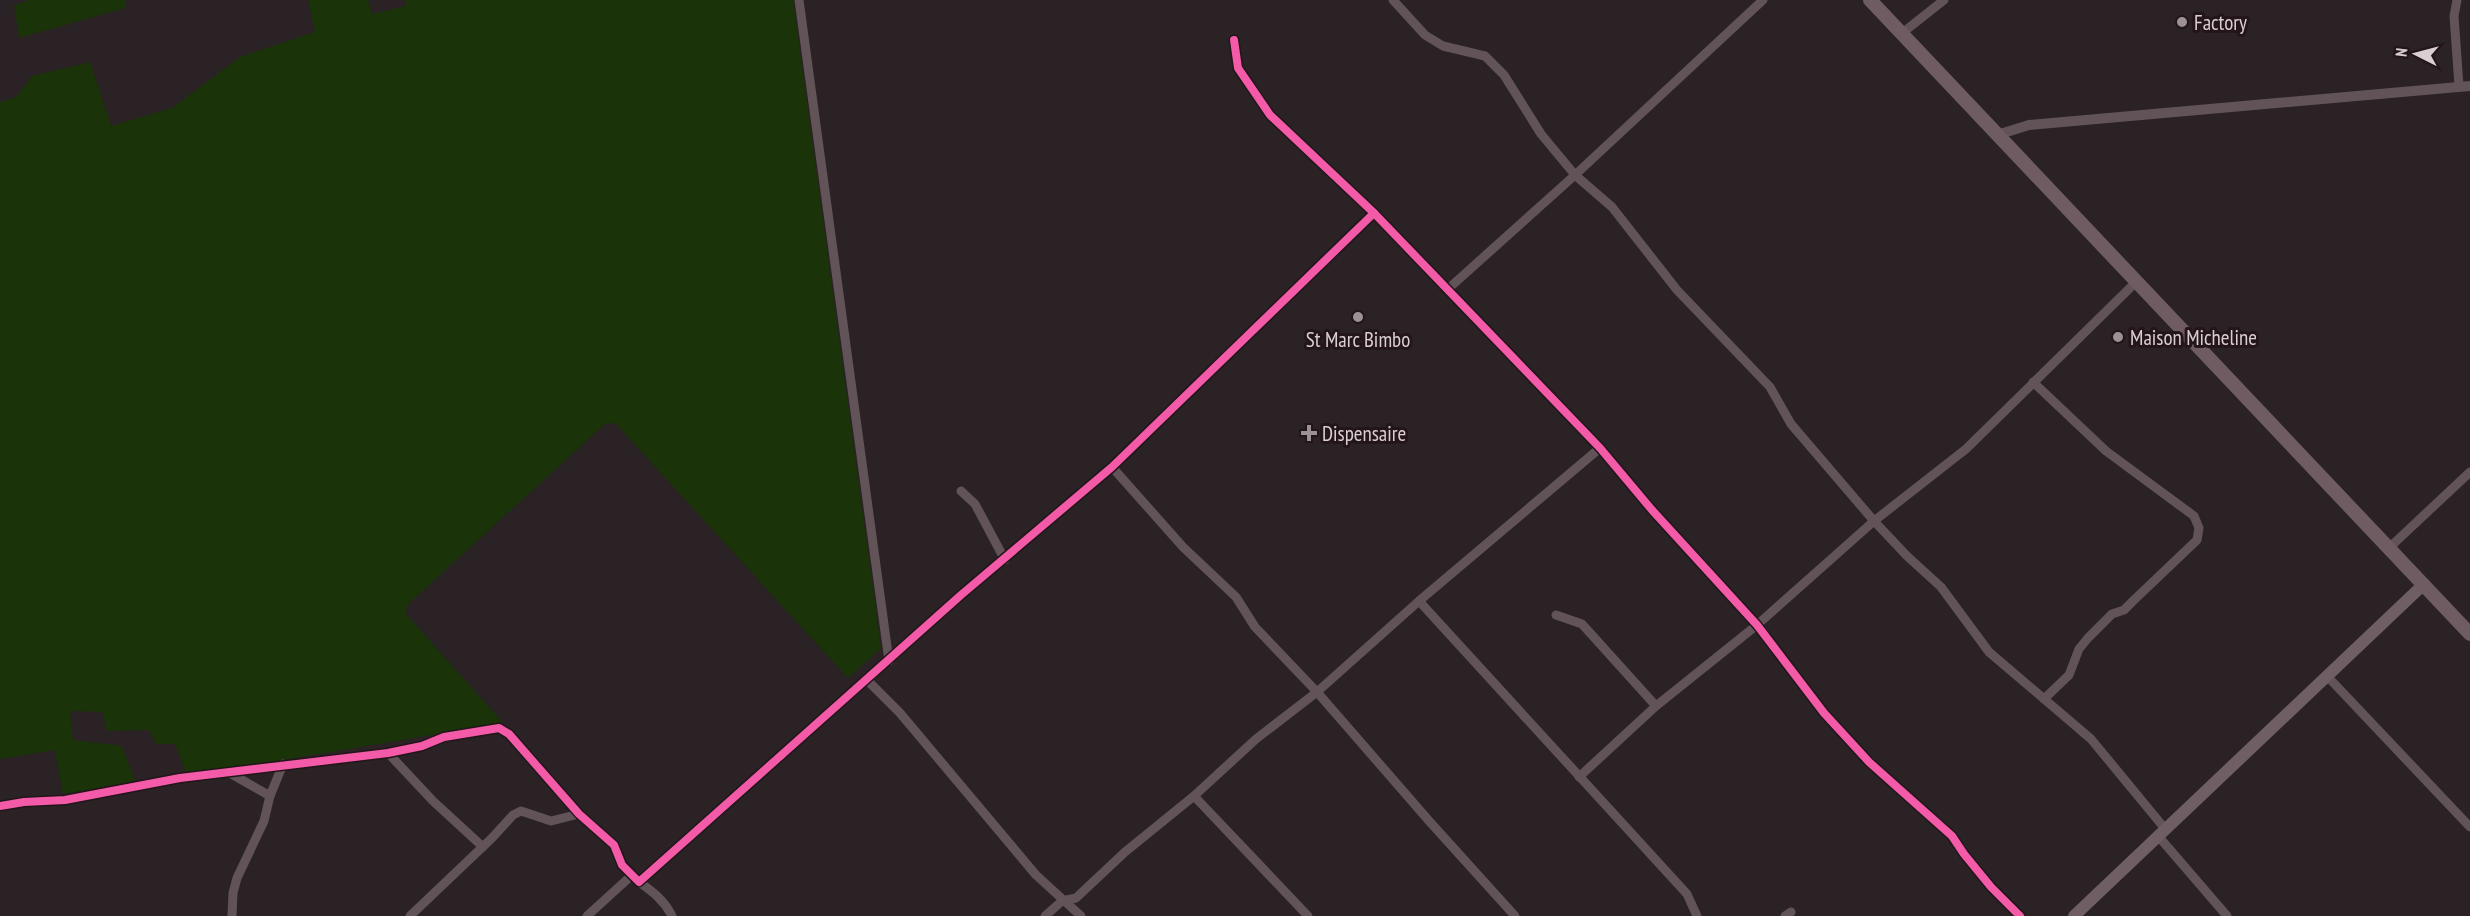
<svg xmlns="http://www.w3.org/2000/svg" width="2470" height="916" viewBox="0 0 2470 916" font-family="'PT Sans Narrow',sans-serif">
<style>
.green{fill:#1a3309}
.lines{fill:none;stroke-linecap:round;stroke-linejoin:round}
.minor{stroke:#625359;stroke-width:9}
.tertiary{stroke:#625359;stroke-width:10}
.secondary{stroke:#705e65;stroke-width:12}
.primary{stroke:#6f5b62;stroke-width:14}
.cycleway-casing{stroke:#23151a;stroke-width:11}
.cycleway{stroke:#f35aa7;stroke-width:8}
.poi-dot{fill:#9c9295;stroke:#23151a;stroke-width:2}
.labels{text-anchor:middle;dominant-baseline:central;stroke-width:6;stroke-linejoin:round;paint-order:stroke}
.poi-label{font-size:21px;fill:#d9cfd2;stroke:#23151a;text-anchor:start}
</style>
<rect width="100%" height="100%" fill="#2a2224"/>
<g class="green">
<polygon points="28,0 125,0 125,8 19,38 14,6"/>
<polygon points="308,0 368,0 372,14 406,6 405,0 793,0 881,648 848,678 615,423 605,424 407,605 406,614 503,723 187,776 175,744 156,744 149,730 107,731 102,712 70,711 73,740 122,746 135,781 63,794 55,750 0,759 0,102 16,97 32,76 90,62 111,126 172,108 240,57 315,32"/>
</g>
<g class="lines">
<g class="minor">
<polyline points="799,0 889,661"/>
<polyline points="1393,0 1425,35 1443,46 1485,56 1504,75 1541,134 1575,175 1612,207 1677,290 1770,387 1791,424 1874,521 1907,556 1941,587 1989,652 2091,739 2166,830"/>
<polyline points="2457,0 2454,16 2459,86"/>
<polyline points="1901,34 1944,0"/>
<polyline points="1234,40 1238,68 1270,115 1374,213 1600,448 1652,510 1757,625 1824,713 1869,762 1952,836 1964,854 1991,887 2020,916"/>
<polyline points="1448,289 1575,175 1763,0"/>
<polyline points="2033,382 2106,451 2194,516 2199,528 2197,540 2134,600 2124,610 2112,614 2088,638 2079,649 2069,675 2044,699"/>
<polyline points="1112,467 1183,547 1236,597 1255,627 1317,692 1430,822 1515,916"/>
<polyline points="961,491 975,504 1005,560"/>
<polyline points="2389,548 2470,472"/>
<polyline points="1419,601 1687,894 1697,916"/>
<polyline points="1556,615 1582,624 1656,706"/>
<polyline points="2328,677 2470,827"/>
<polyline points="866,679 900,713 1036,875 1081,916"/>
<polyline points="388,753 433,801 483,847"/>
<polyline points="228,772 270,796"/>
<polyline points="1579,777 1656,706 1757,625 1874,521 1966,449 2136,282"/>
<polyline points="1194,796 1308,916"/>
<polyline points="0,806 24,802 65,800 180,778 388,753 422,746 444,737 499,728 509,734 579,814 614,845 622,865 639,882 961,595 1112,467 1374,213"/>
<polyline points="2159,837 2227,916"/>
<path d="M639,882c13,9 25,18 33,34"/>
<polyline points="232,916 233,893 237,878 264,821 270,796 283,764"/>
<polyline points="410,916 492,838 513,815 521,811 551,821 579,814"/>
<polyline points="587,916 632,875"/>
<polyline points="1045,916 1062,901 1076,898 1125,852 1194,796 1256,739 1317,692 1419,601 1600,448"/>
<polyline points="1785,916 1791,912"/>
</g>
<polyline class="tertiary" points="1997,135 2029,125 2470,86"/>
<polyline class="secondary" points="2074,916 2424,584"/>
<polyline class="primary" points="1870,0 2470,634"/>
<defs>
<g id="cycleway">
<polyline points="1234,40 1238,68 1270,115 1374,213 1600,448 1652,510 1757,625 1824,713 1869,762 1952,836 1964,854 1991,887 2020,916"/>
<polyline points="0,806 24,802 65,800 180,778 388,753 422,746 444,737 499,728 509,734 579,814 614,845 622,865 639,882 961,595 1112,467 1374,213"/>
</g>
</defs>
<use href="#cycleway" class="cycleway-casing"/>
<use href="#cycleway" class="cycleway"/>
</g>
<g class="poi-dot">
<circle cx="2182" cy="22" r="6"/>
<circle cx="1358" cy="317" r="6"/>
<circle cx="2118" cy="337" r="6"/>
<path d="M1306 424h6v6h6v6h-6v6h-6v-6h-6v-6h6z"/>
</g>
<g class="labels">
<g class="poi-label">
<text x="2194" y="22">Factory</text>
<text x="2130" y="337">Maison Micheline</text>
<text x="1358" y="339" text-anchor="middle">St Marc Bimbo</text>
<text x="1322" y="433">Dispensaire</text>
</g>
</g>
<g transform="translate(2416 54) rotate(276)" stroke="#23151a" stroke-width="4.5" paint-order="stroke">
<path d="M0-4.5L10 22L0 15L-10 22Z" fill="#d9cfd2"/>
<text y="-9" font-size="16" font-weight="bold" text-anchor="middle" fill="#d9cfd2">N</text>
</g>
</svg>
